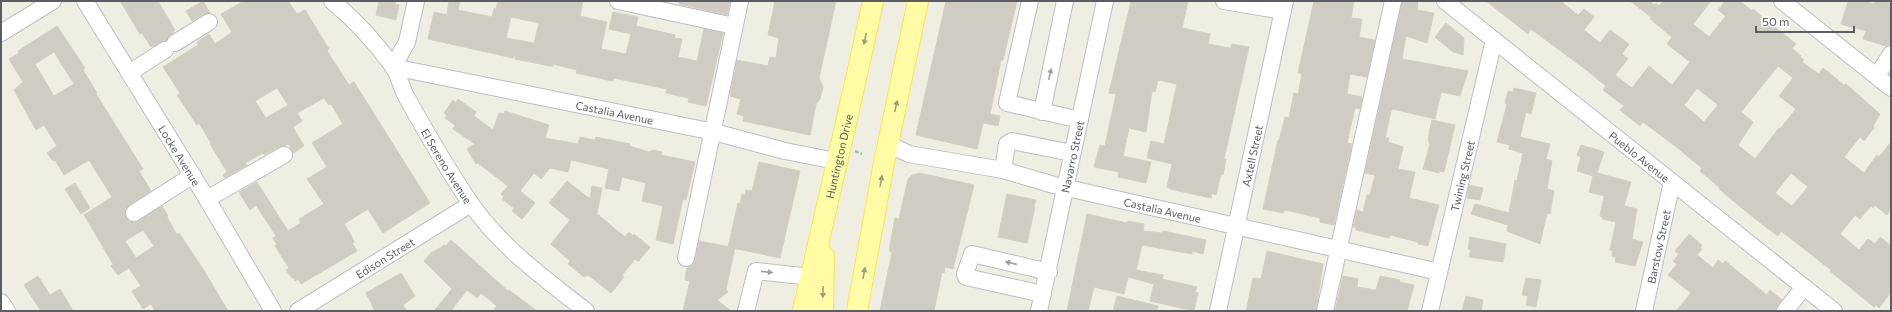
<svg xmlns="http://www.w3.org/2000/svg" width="1892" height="312" viewBox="0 0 1892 312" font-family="Commissioner,sans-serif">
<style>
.building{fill:#cfccc3;stroke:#d4d0bf;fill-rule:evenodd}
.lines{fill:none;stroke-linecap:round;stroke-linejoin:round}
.minor-casing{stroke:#bcbec5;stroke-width:18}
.major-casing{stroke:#ffe44a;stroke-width:22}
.path{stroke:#94caab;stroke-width:2.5;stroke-dasharray:4 2;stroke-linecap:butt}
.minor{stroke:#fff;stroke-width:16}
.major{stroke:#fffca6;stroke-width:20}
.oneway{fill:#9c9d7e}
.oneway2{fill:#9c9ea2}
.labels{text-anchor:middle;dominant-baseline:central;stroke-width:4;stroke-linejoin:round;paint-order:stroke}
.street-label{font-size:11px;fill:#5a5d64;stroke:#fff}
</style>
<rect width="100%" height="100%" fill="#efeee2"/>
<g class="building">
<polygon points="120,1 158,1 175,30 166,41 151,47 142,33 140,34"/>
<polygon points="203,1 210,13 204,14 192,21 186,11"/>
<path d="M244,1h44l9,13 8,-4 24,39 -2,2 22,34 5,-3 76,121 -47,30 -15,-24 -24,15 7,11 3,7 -2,1 5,8 -56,33 -3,-5 -3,2 -2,-4 -1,1 -6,-8 3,-2 -14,-22 2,-1 -4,-7 3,-2 -20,-31 -6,5 -11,-18 18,-10 31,49 13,-8 -2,-4 25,-15 -17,-25 20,-12 -15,-24 31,-19 -12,-20 -2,1 -5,-7 -27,15 5,8 -9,6 11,19 -11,7 -4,-9 -10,3 -15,8 -1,-2 -18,10 2,2 -22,13 -2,-3 4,-3 -17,-28 1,-1 -12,-20 -2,2 -20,-30 3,-2 -17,-26 35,-22 -1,-3 12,-8 6,10 17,-12 -11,-18zM277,88l11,17 -22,13 -11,-17z"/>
<polygon points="379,1 396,1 395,4 399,5 396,20 376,15"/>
<path d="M449,1h11l-2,9 34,7 2,-9 2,1 2,-8h85l-3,15 27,6 -6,27 25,5 5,-20 -22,-5 4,-17 25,5 -2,9 39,9 -1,3 8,1 -4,18 19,4 7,-32 19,4 -17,73 -18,-4 1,-4 -23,-5 1,-4 -53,-11 -1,3 -5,-1 -32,-7 1,-3 -24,-6v2h-3l-35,-7 1,-4 -3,3 -85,-19 6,-27 13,3zM511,17l28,6 -5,20 -28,-5z"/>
<polygon points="679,1 730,1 727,15 679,4"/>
<polygon points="775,1 836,1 819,78 823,87 820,99 816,104 810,135 743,121 744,116 737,114 741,99 730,96 737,60 768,66 770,57 776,58 779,38 768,35"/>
<polygon points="946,1 1017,1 1003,60 1001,60 990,114 1000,116 998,126 983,123 977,149 916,135"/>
<polygon points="1131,1 1188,1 1182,28 1210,34 1208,44 1229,48 1231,48 1232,44 1249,47 1224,159 1226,159 1223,175 1221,174 1216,195 1212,193 1211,198 1170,189 1167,187 1172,164 1147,158 1151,141 1164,144 1177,84 1158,80 1155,92 1152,91 1146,132 1129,128 1123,156 1151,162 1146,183 1118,177 1119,172 1094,167 1100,145 1105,146 1116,94 1109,93"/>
<polygon points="1314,1 1354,1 1351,18 1362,19 1359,37 1375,40 1367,77 1350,74 1347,94 1362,97 1360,109 1355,108 1347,143 1352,144 1334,225 1320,222 1320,218 1285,210 1283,213 1263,209 1278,140 1279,141 1285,117 1289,118 1294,93 1298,94 1302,74 1298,73"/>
<polygon points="1402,1 1418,1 1417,10 1434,13 1427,43 1406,36 1402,59 1468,71 1460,96 1441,92 1435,119 1393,109 1391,111 1385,138 1389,138 1388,142 1403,147 1398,169 1415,172 1409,198 1439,205 1428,246 1418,244 1418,242 1390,235 1389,238 1356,230 1356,227 1353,227 1357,210 1363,212 1367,195 1370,195 1375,175 1365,173"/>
<path d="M1486,1h74l18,14 6,-6 10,8 -10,13 16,13 10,-13 19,14 -7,10 6,5 -13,16 17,13 17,-22 23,19 18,-23 -23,-18 5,-7 -22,-18 1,-2 -21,-16h19l6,4 1,-2 3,3 4,-5h48l-18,23 16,13 17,-21 -8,-6 7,-9h15l12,10 1,-2 43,35 -4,4 9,8 -1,1 4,3 -2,2 17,12 4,-6 21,17 2,-1 34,30 -7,12 1,2 -10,13 -4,-4 -16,20 20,16 13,-18 2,2 12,-15v67l-4,6 -12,-10 -2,3 -2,-2 -11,13 -5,-4 -15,19 19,16 9,-11 7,5 5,-7 11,9v46l-12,16 -3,-3 -2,2 -44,-36 1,-1 -50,-39 -3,5 -24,-18 -35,-29 1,-1 -20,-17 2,-3 -27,-22 -32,-24 -3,4 -20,-16 4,-4 -21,-16 3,-4 -21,-17 -54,-40 -3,5zM1778,66l15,12 -14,18 17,13 -16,20 -1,-1 -24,31 -17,-14 15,-23 -12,-10zM1697,88l21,17 -14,17 -20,-17zM1791,173l17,14 -16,19 -17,-13z"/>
<polygon points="1848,1 1864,1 1874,4 1875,1 1883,1 1891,4 1891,45 1886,46 1863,39 1866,31 1841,24"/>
<polygon points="1446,23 1464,38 1463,55 1453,52 1435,37"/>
<path d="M57,26l28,42 -2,2 14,23 -1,1 47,75 -4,2 12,20 -22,14 -4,8 1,5 3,3 6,1 27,-16 6,10 -1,1 10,18 2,-2 24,36 25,42h-73l-4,-7 -8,5 -11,-18 9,-5 -12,-18 -11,7 -7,-9 2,-2 -29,-49 28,-18 -23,-37 -25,15 -9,-15 -2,1 -6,-8 10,-7 -13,-21 -8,5 -22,-40 9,-8 -14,-23 10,-6 -1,-2zM54,52l20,32 -20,12 -19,-32zM143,230l11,16 -18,12 -11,-17z"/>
<polygon points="1514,88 1536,93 1531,114 1526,112 1520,137 1550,144 1546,159 1552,161 1547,189 1554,191 1550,214 1547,213 1540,244 1507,231 1508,225 1471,214 1475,204 1509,213 1515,180 1517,181 1523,153 1509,149 1510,145 1497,142 1507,104 1505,103 1508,91 1513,92"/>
<polygon points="458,99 476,112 474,116 493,130 499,113 504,114 505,111 549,125 545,138 578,144 580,137 595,140 596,137 630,144 629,146 649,152 653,150 662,152 661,155 695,162 686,200 683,199 673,244 656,240 663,206 642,201 646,183 622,177 619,191 605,188 609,169 571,160 568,172 550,168 541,179 534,173 520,191 535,203 522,219 512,211 514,208 502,199 504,197 501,194 508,186 478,163 476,164 467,149 475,144 453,129 455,125 445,118 447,115 444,113 453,100 456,103"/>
<polygon points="1432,120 1455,125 1444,172 1439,171 1439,173 1423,169 1430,144 1428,140"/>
<polygon points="1581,145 1604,152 1597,173 1631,182 1624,206 1637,209 1632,239 1643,242 1635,266 1615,262 1616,257 1612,256 1613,251 1610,250 1616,222 1602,219 1603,217 1600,216 1604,196 1589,192 1593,176 1577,171 1581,157 1577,155"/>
<polygon points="759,162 800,171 780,258 728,247 738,203 740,204 742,194 745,195 746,190 752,191"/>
<polygon points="920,173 974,185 953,269 945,267 944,273 942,272 934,311 880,311 892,252 889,251 895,218 899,219 908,179 912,175"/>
<polygon points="567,181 590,199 592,186 602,188 597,214 625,237 629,232 633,236 634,234 650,247 638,262 635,259 622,275 624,277 611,293 588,275 584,277 568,264 570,261 551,244 570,220 549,203"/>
<polygon points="75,183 90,208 81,214 65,189"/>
<polygon points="1469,185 1483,188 1480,200 1467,198"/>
<polygon points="1007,194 1036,200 1034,207 1035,207 1027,243 998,237"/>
<polygon points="1087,214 1127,223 1128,221 1144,224 1143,231 1162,233 1163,231 1206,240 1203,254 1192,251 1192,254 1142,245 1136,270 1163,275 1162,279 1197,287 1195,292 1198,293 1194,311 1150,301 1154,284 1128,277 1124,294 1094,287 1088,311 1067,311"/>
<polygon points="1689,234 1702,245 1700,248 1702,249 1697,255 1713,268 1718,260 1723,264 1725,261 1767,295 1770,290 1782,300 1776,311 1676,311 1691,293 1668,275 1677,264 1673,261 1679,254 1675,251"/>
<polygon points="1470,237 1506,244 1503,262 1469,257 1471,250 1468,249"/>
<polygon points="451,240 508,291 509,290 537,311 493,311 497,306 481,293 477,298 467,290 451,311 434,311 452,289 424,261 431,253 445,245 446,246"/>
<polygon points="699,241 735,248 726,289 728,292 717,300 731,311 683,311 690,281 685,280 687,267 693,265 695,260"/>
<polygon points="1267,251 1323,264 1316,311 1246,311 1253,278 1261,279"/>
<polygon points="401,273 415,296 403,305 407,311 375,311 366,293"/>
<polygon points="38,276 50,295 60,289 73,311 41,311 24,285"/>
<polygon points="1343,276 1358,279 1357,287 1376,290 1380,276 1400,280 1399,282 1414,285 1407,311 1335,311"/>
<polygon points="1526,278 1541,280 1536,307 1526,305 1528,296 1522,295"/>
<polygon points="1117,296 1158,306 1157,311 1113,311"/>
<polygon points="1466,296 1483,300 1481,311 1462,311"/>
</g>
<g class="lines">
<defs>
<g id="minor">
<path id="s1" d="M85,1l122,198 66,112"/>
<path id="s2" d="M332,1c22,18 43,41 60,64 7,9 9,23 15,33 20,36 41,72 64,106 31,44 73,74 115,107"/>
<polyline points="618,1 734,26"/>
<polyline points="1030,1 1007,103 1080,120"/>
<polyline points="1224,1 1283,11"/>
<path id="s3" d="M1445,1l389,310"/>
<polyline points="1782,1 1891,88"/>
<polyline points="1,33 53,1"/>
<polyline points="175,43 209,22"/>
<path id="s4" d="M393,67l321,65 71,19 51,10"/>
<polyline points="393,67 407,42 416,1"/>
<polyline points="129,73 165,50"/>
<polyline points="1877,76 1891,54"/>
<polyline points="1042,112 1065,1"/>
<path id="s5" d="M888,144l21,10 94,16 51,15 385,87"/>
<polyline points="1003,170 1007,144 1012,141 1072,153"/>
<polyline points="207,199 284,155"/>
<polyline points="134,213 193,175"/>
<polyline points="686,258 740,1"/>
<polyline points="1043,294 966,277 965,274 972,254 1049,272"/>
<polyline points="1,302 7,311"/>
<path id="s6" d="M298,311l173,-107"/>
<polyline points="746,311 756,271 811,277"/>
<path id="s7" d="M1039,311l66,-310"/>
<path id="s8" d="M1218,311l67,-310"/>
<polyline points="1325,311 1393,1"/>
<path id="s9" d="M1430,311l64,-271"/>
<path id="s10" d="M1644,311l28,-129"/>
<polyline points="1785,311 1804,287"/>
</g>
<g id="major">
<path id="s11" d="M803,311c23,-103 48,-206 70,-310"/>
<polyline points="823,311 824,256"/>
<polyline points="857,311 884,163 918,1"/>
</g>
</defs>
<use href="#minor" class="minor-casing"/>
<use href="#major" class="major-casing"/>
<polyline class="path" points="855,151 862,154"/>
<use href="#minor" class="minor"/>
<use href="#major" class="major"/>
</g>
<defs><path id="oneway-solid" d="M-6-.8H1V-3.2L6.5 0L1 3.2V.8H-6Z"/></defs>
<g class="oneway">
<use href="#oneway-solid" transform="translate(865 39) rotate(102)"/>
<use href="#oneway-solid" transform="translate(896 106) rotate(-78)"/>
<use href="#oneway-solid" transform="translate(881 181) rotate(-80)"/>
<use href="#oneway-solid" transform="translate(864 273) rotate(-80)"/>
<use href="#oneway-solid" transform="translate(823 292) rotate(91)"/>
</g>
<g class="oneway2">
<use href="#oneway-solid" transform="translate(1050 74) rotate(-78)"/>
<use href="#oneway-solid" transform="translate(1011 263) rotate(-167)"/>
<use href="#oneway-solid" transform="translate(767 272) rotate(6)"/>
</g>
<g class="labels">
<g class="street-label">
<text stroke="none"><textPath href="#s4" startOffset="226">Castalia Avenue</textPath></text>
<text stroke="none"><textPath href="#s1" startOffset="181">Locke Avenue</textPath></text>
<text stroke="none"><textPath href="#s11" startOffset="159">Huntington Drive</textPath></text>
<text stroke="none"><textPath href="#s7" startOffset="158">Navarro Street</textPath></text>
<text stroke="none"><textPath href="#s8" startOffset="159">Axtell Street</textPath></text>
<text stroke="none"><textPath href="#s3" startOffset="249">Pueblo Avenue</textPath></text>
<text stroke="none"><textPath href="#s2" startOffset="203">El Sereno Avenue</textPath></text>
<text stroke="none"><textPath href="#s9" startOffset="139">Twining Street</textPath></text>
<text stroke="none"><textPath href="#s5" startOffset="283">Castalia Avenue</textPath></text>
<text stroke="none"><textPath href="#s10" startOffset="66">Barstow Street</textPath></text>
<text stroke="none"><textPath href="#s6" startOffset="102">Edison Street</textPath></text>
</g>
</g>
<rect width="1892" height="312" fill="none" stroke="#5a5d64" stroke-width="4"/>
<path d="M1756 26v6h98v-6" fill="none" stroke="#5a5d64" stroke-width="2"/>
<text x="1762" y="26" font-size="12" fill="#5a5d64" stroke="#ffffff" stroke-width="3" paint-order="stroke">50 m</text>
</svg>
